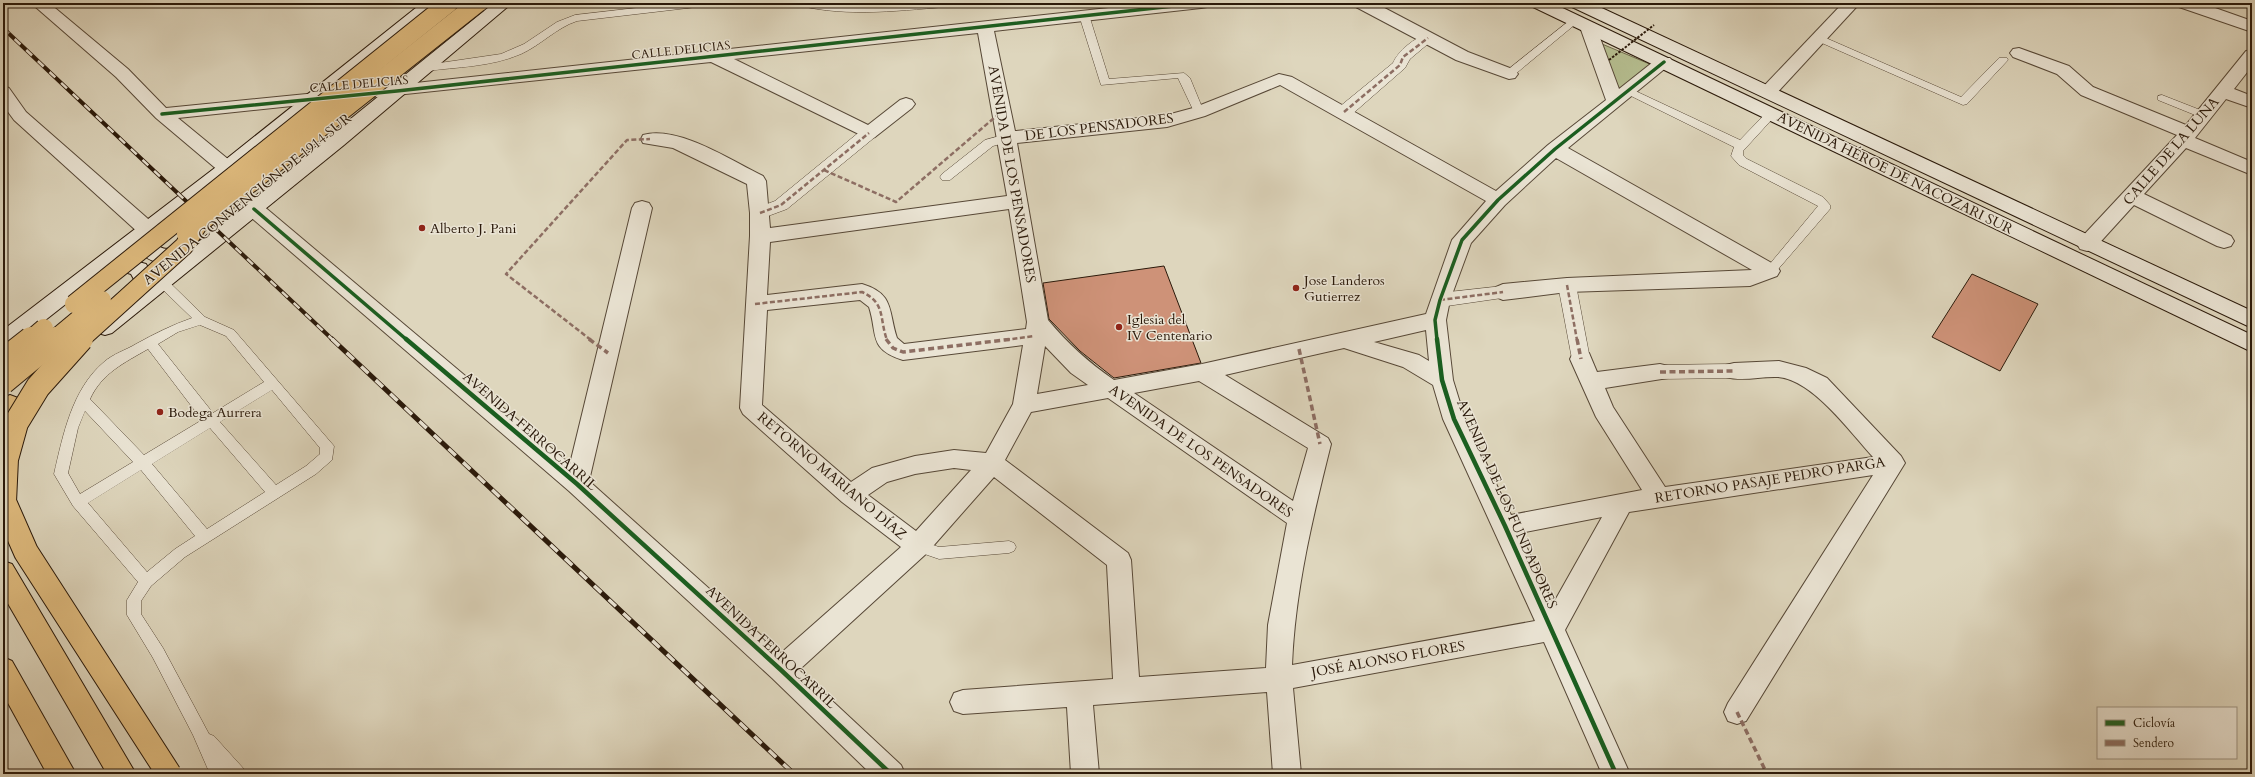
<svg xmlns="http://www.w3.org/2000/svg" width="2255" height="777" viewBox="0 0 2255 777" font-family="Cardo,serif">
<style>
.green{fill:#b5bd8f;stroke:#706b4c}
.building{fill:#ce9278;stroke:#2a190a}
.lines{fill:none;stroke-linecap:round;stroke-linejoin:round}
.service-casing{stroke:#574837;stroke-width:1}
.pedestrian-casing{stroke:#574837;stroke-width:1}
.minor-casing{stroke:#574837;stroke-width:2}
.secondary-casing{stroke:#2a190a;stroke-width:2}
.primary-casing{stroke:#2a190a;stroke-width:2}
.service{fill:#eae4d4;fill-rule:evenodd}
.pedestrian{fill:#eae4d4;fill-rule:evenodd}
.minor{fill:#eae4d4;fill-rule:evenodd}
.secondary{fill:#eae4d4;fill-rule:evenodd}
.primary{fill:#dfbb7e;fill-rule:evenodd}
.rail-far1-casing{stroke:#2a190a;stroke-width:4}
.rail-casing{stroke:#2a190a;stroke-width:5}
.rail-far1{stroke:#eae4d4;stroke-width:2.5;stroke-dasharray:8;stroke-linecap:butt}
.rail{stroke:#eae4d4;stroke-width:3.5;stroke-dasharray:10;stroke-linecap:butt}
.primary-bridge-far1-casing{stroke:#2a190a;stroke-width:20;stroke-linecap:butt}
.primary-bridge-casing{stroke:#2a190a;stroke-width:26;stroke-linecap:butt}
.path-bridge{stroke:#2a190a;stroke-width:2;stroke-dasharray:2.5 1.5;stroke-linecap:butt}
.primary-bridge-far1{stroke:#dfbb7e;stroke-width:18}
.primary-bridge{stroke:#dfbb7e;stroke-width:24}
.quiet-far1{stroke:#8d6e63;stroke-width:2.5;stroke-dasharray:5 2.5;stroke-linecap:butt}
.quiet{stroke:#8d6e63;stroke-width:3.5;stroke-dasharray:6 3.5;stroke-linecap:butt}
.cycleway-far1-casing{stroke:#eae4d4;stroke-width:5.5}
.cycleway-casing{stroke:#eae4d4;stroke-width:7}
.cycleway-far1{stroke:#1b5e20;stroke-width:3.5}
.cycleway{stroke:#1b5e20;stroke-width:4.5}
.poi-dot{fill:#8f2418;stroke:#eae4d4;stroke-width:1.5}
.labels{text-anchor:middle;dominant-baseline:central;stroke-width:3;stroke-linejoin:round;paint-order:stroke}
.far-street-label{font-size:12px;fill:#2a190a;stroke:#eae4d4}
.street-label{font-size:14px;fill:#2a190a;stroke:#eae4d4}
.poi-label{font-size:14px;fill:#2a190a;stroke:#eae4d4;text-anchor:start}
</style>
<rect width="100%" height="100%" fill="#ded6bd"/>
<filter id="stains"><feTurbulence type="fractalNoise" baseFrequency=".005" numOctaves="4"/><feColorMatrix values="0 0 0 0 .2 0 0 0 0 .09 0 0 0 0 .02 0 0 0 .5 -.17"/></filter>
<radialGradient id="worn" r=".72"><stop offset=".6" stop-color="#630" stop-opacity="0"/><stop offset="1" stop-color="#630" stop-opacity=".3"/></radialGradient>
<polygon class="green" points="1602,44 1652,65 1618,93"/>
<g class="building">
<polygon points="1164,266 1201,363 1114,378 1080,351 1049,319 1043,283"/>
<polygon points="1972,274 2038,304 2000,371 1932,337"/>
</g>
<g class="lines">
<defs>
<g id="service">
<path d="M680,3h30l-5,3 -128,15c-21,7 -36,24 -56,33 -30,13 -64,13 -95,17l-5,-3 5,-3 75,-11 23,-10 33,-22 18,-7z"/>
<path d="M795,3l61,4 59,-4h47l-5,3c-54,4 -108,12 -160,-1z"/>
<polygon points="1084,12 1089,15 1109,79 1184,73 1190,78 1204,112 1203,114 1195,114 1178,78 1101,85 1079,15"/>
<polygon points="1574,17 1578,18 1578,22 1513,76 1505,76 1505,72"/>
<polygon points="1819,35 1961,97 1999,58 2007,58 2008,60 1967,104 1963,105 1815,40 1814,38"/>
<polygon points="1629,88 1740,140 1767,112 1775,112 1775,116 1743,151 1743,155 1747,159 1823,197 1830,205 1830,209 1774,274 1770,275 1764,271 1818,206 1739,165 1731,156 1734,147 1625,93 1625,89"/>
<polygon points="2162,95 2208,113 2209,115 2208,117 2200,117 2158,100 2158,96"/>
<polygon points="1007,134 1011,135 1012,138 1011,141 993,146 950,180 942,180 940,177 942,174 985,140"/>
<path d="M162,278l4,1 39,38 29,13 100,116 -2,14 -16,14 -131,83 -34,29 -10,15v13l22,34 46,86 5,2 29,32 2,6h-35l-17,-39 -40,-77 -26,-43v-15l11,-18 -65,-76 -19,-32c9,-39 18,-85 50,-112 9,-8 22,-12 32,-18 18,-10 36,-19 56,-26l-34,-33 -2,-3zM200,325l26,11 38,46 -51,31 -55,-69 20,-12zM148,349l54,71 -58,35 -54,-56c12,-26 34,-36 58,-50zM272,390l48,58v6l-14,12 -30,19 -56,-63zM85,411l48,51 -53,32 -12,-21 10,-45zM210,428l55,64 -58,37 -55,-65zM141,470l54,66 -20,13 -28,23 -59,-69z"/>
<polygon points="918,540 939,547 1009,541 1014,543 1016,547 1014,551 1009,553 939,559 913,550 911,546 913,542"/>
</g>
<g id="pedestrian">
<path d="M1428,34l7,4 -25,21 -5,9 -55,48h-12l-2,-4 2,-4 55,-45c5,-12 22,-26 35,-29z"/>
<polygon points="869,128 875,129 877,133 875,137 787,209 760,219 754,217 752,213 754,209 775,201 863,129"/>
<polygon points="1567,279 1573,280 1576,285 1590,359 1588,364 1581,366 1574,364 1572,359 1558,285 1561,280"/>
<polygon points="1503,286 1509,287 1512,292 1509,297 1440,307 1434,305 1431,300 1434,295 1440,293"/>
<polygon points="1734,364 1741,366 1743,371 1741,376 1734,378 1660,379 1653,377 1651,372 1653,367 1660,365"/>
</g>
<g id="minor">
<path d="M31,3h18l79,66 38,39 231,-23 758,-82h54l-2,4 -6,1 -207,23 21,100 152,-16 26,-7 86,-34 13,3 204,114 52,-46 58,-45 -26,-73 2,-4h12l2,4 23,62 39,-31h12l3,4 -105,86 209,118 3,5 -3,5 -27,10 -183,6 -64,8 -7,-3 -3,-5 3,-5 7,-3 64,-6 185,-8 -196,-112 -51,47 -34,38 -21,57 -4,20 7,60 12,39 46,96 131,-25 -46,-73 -26,-58 3,-6 8,-2 8,2 8,19 63,-8 8,2 3,6 -3,6 -63,10 8,19 52,80 208,-30c-23,-25 -60,-77 -95,-80 -17,-1 -35,5 -52,0l-3,-6 3,-6 8,-2 45,-2 27,7 21,10 74,78 4,7 -159,258 -9,3 -9,-3 -4,-9 4,-9 145,-228 -244,37 -64,118 65,144h-28l-58,-132 -251,46 8,86h-28l-6,-82 -174,13 6,69h-28l-4,-67 -104,7 -9,-3 -4,-9 4,-9 9,-3 150,-11 -6,-114 -113,-88 -67,76 -128,117 102,95 4,9h-34l-99,-96 -203,-187 -322,-277 -3,-5 3,-5 7,-2 7,2 309,260 62,-256 3,-5 7,-2 7,2 3,5 -63,273 192,172 120,-106 -59,-45 -99,-88 -3,-6 10,-172v-23l-3,-29 -74,-36 -30,-5 -2,-4 2,-4c35,-10 89,26 120,41l3,5 4,47 237,-32 -29,-163 -244,26 134,66 32,-25 6,-2 6,2 3,4 -3,4 -37,29 -6,2 -158,-77 -533,56 56,46 2,4 -2,4 -7,2 -7,-2 -64,-54 -40,-41zM1280,85l206,116 -34,39 -26,74 -224,50 -88,16c-26,-18 -46,-36 -66,-60l-31,-177 150,-16 38,-11zM1009,209l18,113 -1,7 -122,15 -7,-6c-9,-27 -2,-44 -35,-54l-95,11 3,-53zM860,300l9,7c9,28 -1,42 34,53l120,-15 -10,59 -27,49 -32,-3 -39,6 -43,12 -21,14 -89,-77 5,-95zM1426,330l3,31 -10,-6 -45,-13zM1045,346l26,27 17,12 -51,9zM1344,348l59,19 30,18 10,34 92,202 -243,44c3,-75 21,-149 39,-221l-3,-6 -103,-63zM1199,381l109,67 -15,53 -159,-108zM1108,398l179,125 -19,102 -2,43 -127,9 -8,-117 -3,-7 -123,-93 26,-48zM954,468l17,2 -55,61 -48,-36 19,-13 28,-8zM1602,517l-49,87 -33,-71z"/>
<polygon points="1354,3 1375,3 1468,52 1515,70 1518,74 1515,78 1509,79 1456,60 1356,7"/>
<polygon points="1843,3 1860,3 1774,96 1768,98 1762,96 1759,92 1762,88"/>
<polygon points="2177,3 2201,3 2252,21 2252,32 2179,7"/>
<polygon points="2019,48 2069,66 2093,87 2186,125 2246,51 2252,50 2252,66 2234,89 2252,96 2252,108 2226,99 2195,138 2252,162 2252,175 2186,148 2144,194 2231,236 2234,241 2231,246 2224,248 2217,246 2134,205 2094,249 2087,251 2080,249 2077,244 2080,239 2177,135 2081,95 2057,74 2013,57 2010,53 2013,49"/>
<polygon points="3,86 9,88 26,112 155,225 158,230 155,235 148,237 141,235 14,120 3,105"/>
</g>
<g id="secondary">
<path d="M422,3h18l-206,169 -83,65c13,21 22,7 40,11l303,-245h18l-168,142 -232,188 -7,2 -7,-2 -4,-6 4,-6 36,-29 2,-9 -5,-9 -10,-3 -17,3 -93,73 -8,2v-19l217,-166zM137,248c8,12 20,16 34,15l-18,14 -7,-13 -22,-6z"/>
<polygon points="1531,3 1552,3 2252,335 2252,352 1533,7"/>
<polygon points="1570,3 1591,3 2252,311 2252,328 1572,7"/>
</g>
<g id="primary">
<polygon points="10,395 18,398 21,404 11,424 3,427 3,398"/>
<polygon points="3,561 12,564 136,774 107,774 3,595"/>
<polygon points="3,657 12,661 76,774 47,774 3,694"/>
</g>
</defs>
<use href="#service" class="service-casing"/>
<use href="#pedestrian" class="pedestrian-casing"/>
<use href="#minor" class="minor-casing"/>
<use href="#secondary" class="secondary-casing"/>
<use href="#primary" class="primary-casing"/>
<use href="#service" class="service"/>
<use href="#pedestrian" class="pedestrian"/>
<use href="#minor" class="minor"/>
<use href="#secondary" class="secondary"/>
<use href="#primary" class="primary"/>
<defs>
<polyline id="rail-far1" points="3,28 333,340"/>
<polyline id="rail" points="332,339 794,774"/>
</defs>
<use href="#rail-far1" class="rail-far1-casing"/>
<use href="#rail" class="rail-casing"/>
<use href="#rail-far1" class="rail-far1"/>
<use href="#rail" class="rail"/>
<defs>
<g id="primary-bridge-far1">
<polyline points="186,234 478,3"/>
<polyline points="74,304 449,3"/>
<polyline points="30,340 44,328"/>
<polyline points="54,340 102,300"/>
<polyline points="80,340 184,246 197,226"/>
</g>
<g id="primary-bridge">
<polyline points="81,339 38,387 16,423 6,459 4,502 26,552 169,774"/>
<polyline points="3,361 31,339"/>
<polyline points="3,382 55,339"/>
</g>
</defs>
<use href="#primary-bridge-far1" class="primary-bridge-far1-casing"/>
<use href="#primary-bridge" class="primary-bridge-casing"/>
<polyline class="path-bridge" points="1609,60 1654,25"/>
<use href="#primary-bridge-far1" class="primary-bridge-far1"/>
<use href="#primary-bridge" class="primary-bridge"/>
<g class="quiet-far1">
<polyline points="1344,112 1400,65 1403,57 1428,38"/>
<polyline points="824,170 896,202 1001,112"/>
<polyline points="760,213 781,205 869,133"/>
<polyline points="1567,285 1577,340"/>
<polyline points="1440,300 1503,292"/>
<path d="M755,304l107,-12c24,11 17,26 25,48"/>
<polyline points="591,340 506,274 627,140 650,139"/>
<polyline points="1005,340 1034,336"/>
</g>
<g class="quiet">
<polyline points="589,339 608,353"/>
<polyline points="886,339 893,348 903,352 1013,339"/>
<polyline points="1577,339 1581,359"/>
<polyline points="1299,349 1320,444"/>
<polyline points="1660,372 1734,371"/>
<polyline points="1737,712 1767,774"/>
</g>
<defs>
<g id="cycleway-far1">
<polyline points="162,114 397,91 1201,3"/>
<polyline points="254,209 407,340"/>
<polyline points="1437,340 1435,320 1440,300 1462,240 1498,200 1555,149 1664,62"/>
</g>
<g id="cycleway">
<polyline points="406,339 577,484 781,670 891,774"/>
<polyline points="1437,339 1442,380 1454,419 1505,526 1616,774"/>
</g>
</defs>
<use href="#cycleway-far1" class="cycleway-far1-casing"/>
<use href="#cycleway" class="cycleway-casing"/>
<use href="#cycleway-far1" class="cycleway-far1"/>
<use href="#cycleway" class="cycleway"/>
</g>
<g class="poi-dot">
<circle cx="422" cy="228" r="4"/>
<circle cx="1296" cy="288" r="4"/>
<circle cx="1119" cy="327" r="4"/>
<circle cx="160" cy="412" r="4"/>
</g>
<g class="labels">
<g class="far-street-label">
<text transform="translate(681 50) rotate(-6)">CALLE DELICIAS</text>
<text transform="translate(359 84) rotate(-5)">CALLE DELICIAS</text>
</g>
<g class="street-label">
<text transform="translate(1099 127) rotate(-7)">DE LOS PENSADORES</text>
<text transform="translate(2171 151) rotate(-49)">CALLE DE LA LUNA</text>
<text transform="translate(1895 173) rotate(26)">AVENIDA HÉROE DE NACOZARI SUR</text>
<text transform="translate(1012 174) rotate(80)">AVENIDA DE LOS PENSADORES</text>
<text transform="translate(247 199) rotate(-39)">AVENIDA CONVENCIÓN DE 1914 SUR</text>
<text transform="translate(530 431) rotate(41)">AVENIDA FERROCARRIL</text>
<text transform="translate(1201 451) rotate(35)">AVENIDA DE LOS PENSADORES</text>
<text transform="translate(832 476) rotate(40)">RETORNO MARIANO DÍAZ</text>
<text transform="translate(1770 480) rotate(-9)">RETORNO PASAJE PEDRO PARGA</text>
<text transform="translate(1507 504) rotate(66)">AVENIDA DE LOS FUNDADORES</text>
<text transform="translate(771 647) rotate(43)">AVENIDA FERROCARRIL</text>
<text transform="translate(1388 659) rotate(-10)">JOSÉ ALONSO FLORES</text>
</g>
<g class="poi-label">
<text x="430" y="228">Alberto J. Pani</text>
<text x="1304" y="280">Jose Landeros<tspan x="1304" dy="16">Gutierrez</tspan></text>
<text x="1127" y="319">Iglesia del<tspan x="1127" dy="16">IV Centenario</tspan></text>
<text x="168" y="412">Bodega Aurrera</text>
</g>
</g>
<rect width="2255" height="777" fill="none" stroke="#ded6bd" stroke-width="16"/>
<rect x="4" y="4" width="2247" height="769" fill="none" stroke="#2a190a" stroke-width="2"/>
<rect x="8" y="8" width="2239" height="761" fill="none" stroke="#2a190a"/>
<rect x="2097" y="707" width="140" height="52" fill="#eae4d4" stroke="#9d9383"/>
<rect x="2105" y="720" width="20" height="6" fill="#1b5e20" stroke="#9d9383"/>
<text x="2133" y="727" font-size="12" fill="#2a190a">Ciclovía</text>
<rect x="2105" y="740" width="20" height="6" fill="#8d6e63" stroke="#9d9383"/>
<text x="2133" y="747" font-size="12" fill="#2a190a">Sendero</text>
<rect width="100%" height="100%" filter="url(#stains)"/>
<rect width="100%" height="100%" fill="url(#worn)"/>
</svg>
